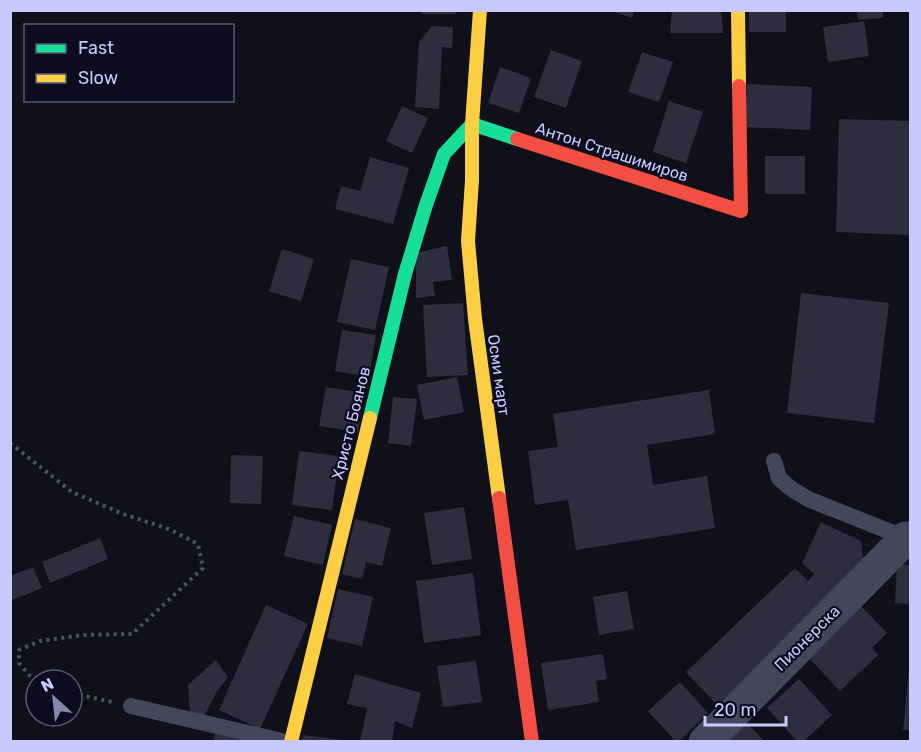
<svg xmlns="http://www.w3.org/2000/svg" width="921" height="752" viewBox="0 0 921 752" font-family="Rubik,sans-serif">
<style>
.building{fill:#2d2d3d}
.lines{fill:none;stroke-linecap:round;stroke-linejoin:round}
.path{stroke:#45565f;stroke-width:4;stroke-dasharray:3 4.5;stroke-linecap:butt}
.lane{stroke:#44465b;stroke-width:16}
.street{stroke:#44465b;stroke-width:33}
.fast{stroke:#16e098;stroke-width:14}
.slow{stroke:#ffcf43;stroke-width:14}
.jam{stroke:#f24e42;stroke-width:14}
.labels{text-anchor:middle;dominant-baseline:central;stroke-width:4.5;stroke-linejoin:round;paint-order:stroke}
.street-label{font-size:16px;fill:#c8c9ff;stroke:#0c0c1e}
</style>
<rect width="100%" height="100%" fill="#10101a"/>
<g class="building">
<rect x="421" y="10" width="35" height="4"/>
<polygon points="608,10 634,10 632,18"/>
<polygon points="672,10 721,10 723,33 670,33"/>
<rect x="749" y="10" width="37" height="22"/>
<polygon points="857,10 883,10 883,18 858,20"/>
<polygon points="864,21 869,56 828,62 823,27"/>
<polygon points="432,26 453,27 452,48 442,47 439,109 415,107 419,42"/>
<polygon points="551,50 582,61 566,108 534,97"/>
<polygon points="642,52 673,62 659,102 628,92"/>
<polygon points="500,67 531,78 519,113 488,103"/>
<polygon points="747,84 812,87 810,130 745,127"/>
<polygon points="669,101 703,112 686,163 653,152"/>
<polygon points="402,106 428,118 412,153 386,141"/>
<polygon points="839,119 910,121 910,235 836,232"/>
<rect x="765" y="156" width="40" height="38"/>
<polygon points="370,157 409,168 393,224 335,209 341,186 360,191"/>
<polygon points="447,246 452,280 433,282 435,296 416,298 416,253"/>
<polygon points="282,249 314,259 301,301 269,291"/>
<polygon points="351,259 389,267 375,330 337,322"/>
<polygon points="801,293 889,303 874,423 787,413"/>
<polygon points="463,303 468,375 427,377 423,305"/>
<polygon points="342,330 376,335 369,377 335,371"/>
<polygon points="457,377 464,412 424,420 417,385"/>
<polygon points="326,387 364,393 358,432 319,426"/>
<polygon points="709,390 715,434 647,445 653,485 707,476 715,528 576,550 568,500 535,505 528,451 558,447 553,414"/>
<polygon points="393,397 417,399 411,446 388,443"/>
<polygon points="299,451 339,456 332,510 292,505"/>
<polygon points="231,455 263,456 261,504 230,503"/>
<polygon points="464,507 472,559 432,565 424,513"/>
<polygon points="294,516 332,525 323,565 284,556"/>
<polygon points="355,519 391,528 382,566 366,562 362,579 342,574"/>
<polygon points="821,522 861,541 863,561 718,706 686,672 795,568 808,581 814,574 802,563"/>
<polygon points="100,538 108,559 50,583 42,562"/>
<polygon points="897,564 910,565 910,604 895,603"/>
<polygon points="33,567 42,588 10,601 10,576"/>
<polygon points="473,573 481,635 424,643 416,581"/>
<polygon points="338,589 373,597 362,646 327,638"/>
<polygon points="627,591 634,629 599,635 593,597"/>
<polygon points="266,605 308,624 260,729 219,710"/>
<polygon points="860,605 887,633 872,648 878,655 840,691 807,656"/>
<polygon points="603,654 607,679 596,681 599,702 548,710 541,663"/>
<polygon points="216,660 228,677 216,693 204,717 190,713 188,685"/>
<polygon points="476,661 482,702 443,707 437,666"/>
<polygon points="909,669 910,669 910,730 903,730"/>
<polygon points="355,674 421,693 412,728 395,721 392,742 360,742 367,708 347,704"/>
<polygon points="799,679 832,715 803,742 798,742 767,708"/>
<polygon points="680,682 708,713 678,742 676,742 648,711"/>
<polygon points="743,719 765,742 719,742"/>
<polygon points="215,732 249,742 213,742"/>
<polygon points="303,735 342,740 341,742 302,742"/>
</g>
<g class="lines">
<g class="path">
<polyline points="10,443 72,492 123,514 169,529 198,544 203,568 132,634 83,635 40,641 19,650 19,663 36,683"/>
<polyline points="72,693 112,702"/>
</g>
<g class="lane">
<polyline points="774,461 779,478 790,488 808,499 906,538"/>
<polyline points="131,706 286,742"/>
</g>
<polyline class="street" points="705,742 906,538 910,539"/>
<polyline class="fast" points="370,418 405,274 426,205 444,154 472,124 517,139"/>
<g class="slow">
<polyline points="480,10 472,124 472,180 468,241 475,319 499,498"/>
<polyline points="738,10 739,86"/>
<polyline points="291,742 370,418"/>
</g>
<g class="jam">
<polyline points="517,139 741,211 739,86"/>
<polyline points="499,498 532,742"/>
</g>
</g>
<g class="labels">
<g class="street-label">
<text transform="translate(612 152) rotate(18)">Антон Страшимиров</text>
<text transform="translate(499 375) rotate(82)">Осми март</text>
<text transform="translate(351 423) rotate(-76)">Христо Боянов</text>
<text transform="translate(807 638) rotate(-45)">Пионерска</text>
</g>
</g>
<rect width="921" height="752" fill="none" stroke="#c8c9ff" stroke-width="24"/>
<rect x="24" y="24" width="210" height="78" fill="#0c0c1e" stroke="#575878" stroke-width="1.5"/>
<rect x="36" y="44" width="30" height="9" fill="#16e098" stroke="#575878" stroke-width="1.5"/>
<text x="78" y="54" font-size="18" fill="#c8c9ff">Fast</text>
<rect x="36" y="74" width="30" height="9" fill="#ffcf43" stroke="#575878" stroke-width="1.5"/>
<text x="78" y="84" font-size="18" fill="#c8c9ff">Slow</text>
<g transform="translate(54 698) rotate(333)"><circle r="28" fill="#0c0c1e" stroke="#575878" stroke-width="1.5"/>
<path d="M0-4.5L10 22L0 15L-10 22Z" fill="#8888af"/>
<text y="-9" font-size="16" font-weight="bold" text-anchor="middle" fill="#c8c9ff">N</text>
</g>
<path d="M705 716v9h81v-9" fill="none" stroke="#c8c9ff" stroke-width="3"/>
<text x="714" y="716" font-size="18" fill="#c8c9ff" stroke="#0c0c1e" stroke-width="4.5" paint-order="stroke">20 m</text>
</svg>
